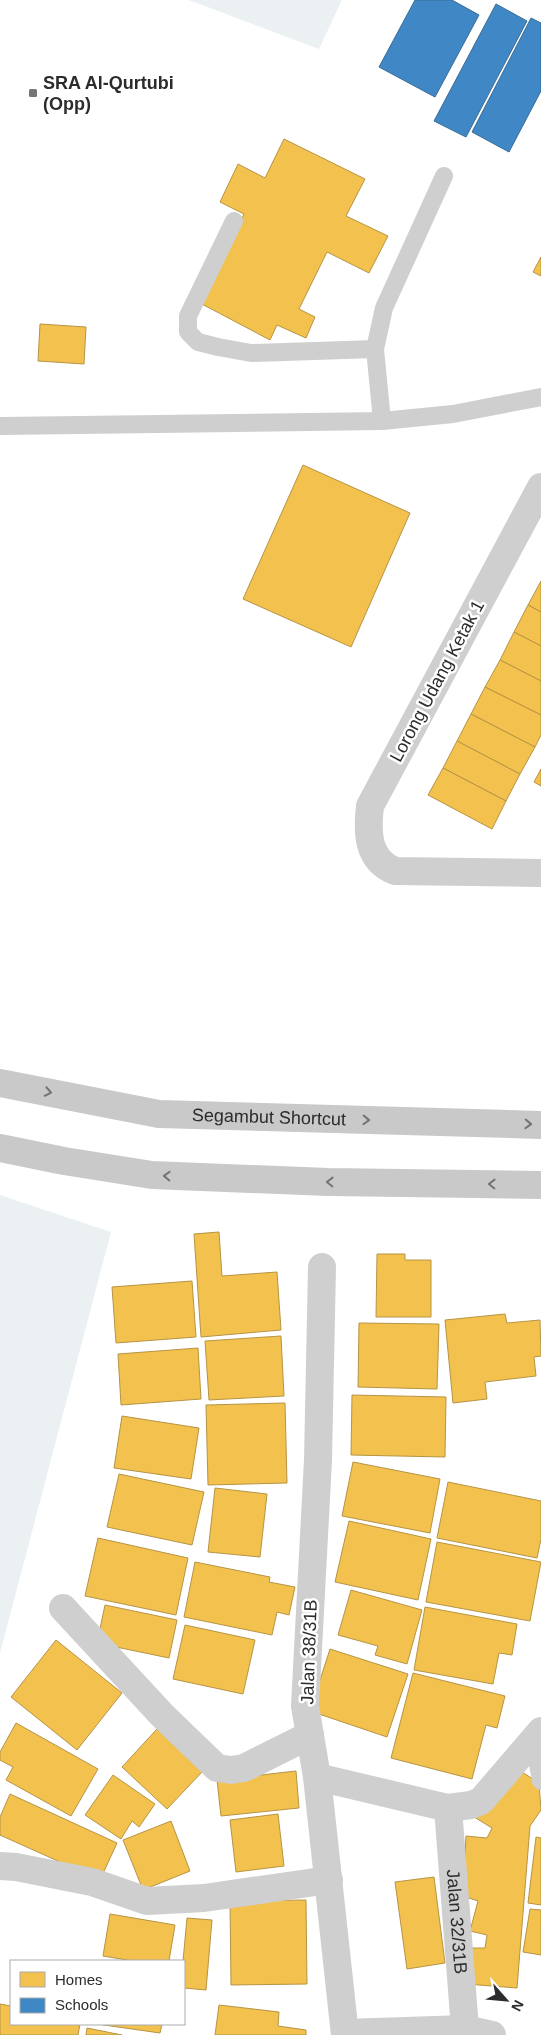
<svg xmlns="http://www.w3.org/2000/svg" width="541" height="2035" viewBox="0 0 541 2035" font-family="Arial,sans-serif">
<style>
.green{fill:#ebf0f3}
.homes{fill:#f2c14e;stroke:#b79444}
.schools{fill:#3f88c5;stroke:#396c97}
.lines{fill:none;stroke-linecap:round;stroke-linejoin:round}
.lane{stroke:#cfcfcf;stroke-width:18}
.street{stroke:#cfcfcf;stroke-width:28}
.secondary{stroke:#c9c9c9;stroke-width:28}
.oneway{stroke:#737373}
.poi-dot{fill:#767676;stroke:#fff;stroke-width:2}
.labels{text-anchor:middle;dominant-baseline:central;stroke-width:5;stroke-linejoin:round;paint-order:stroke}
.poi-label{font-size:18px;font-weight:bold;fill:#2c2c2c;stroke:#fff;text-anchor:start}
.street-label{font-size:18px;fill:#2c2c2c;stroke:#fff}
</style>
<rect width="100%" height="100%" fill="#fff"/>
<g class="green">
<polygon points="189,0 342,0 319,49"/>
<polygon points="0,1195 111,1232 0,1653"/>
</g>
<g class="homes">
<polygon points="284,139 365,179 346,216 388,236 369,273 327,252 299,309 315,317 306,338 277,325 270,340 200,303 244,214 220,202 238,164 265,178"/>
<polygon points="541,257 541,276 533,272"/>
<polygon points="40,324 86,327 84,364 38,361"/>
<polygon points="303,465 410,513 351,647 243,599"/>
<polygon points="541,581 541,612 528,605"/>
<polygon points="528,605 541,612 541,646 514,632"/>
<polygon points="514,632 541,646 541,681 500,660"/>
<polygon points="500,660 541,681 541,715 485,687"/>
<polygon points="485,687 541,715 541,735 535,747 471,714"/>
<polygon points="471,714 535,747 520,774 457,741"/>
<polygon points="457,741 520,774 506,801 443,768"/>
<polygon points="443,768 506,801 492,829 428,795"/>
<polygon points="541,769 541,786 534,782"/>
<polygon points="219,1232 222,1276 277,1272 281,1330 201,1337 194,1234"/>
<polygon points="377,1254 405,1254 405,1260 431,1260 431,1317 376,1317"/>
<polygon points="192,1281 196,1337 116,1343 112,1287"/>
<polygon points="505,1314 507,1323 540,1320 541,1356 534,1357 536,1376 485,1382 487,1399 453,1403 445,1320"/>
<polygon points="359,1323 439,1324 437,1389 358,1387"/>
<polygon points="281,1336 284,1396 209,1400 205,1341"/>
<polygon points="198,1348 201,1399 121,1405 118,1354"/>
<polygon points="352,1395 446,1397 445,1457 351,1455"/>
<polygon points="285,1403 287,1483 208,1485 206,1405"/>
<polygon points="122,1416 199,1428 191,1479 114,1468"/>
<polygon points="353,1462 440,1479 430,1533 342,1516"/>
<polygon points="119,1474 204,1492 192,1545 107,1527"/>
<polygon points="448,1482 541,1501 541,1539 537,1558 437,1538"/>
<polygon points="215,1488 267,1494 260,1557 208,1552"/>
<polygon points="349,1521 431,1539 418,1600 335,1582"/>
<polygon points="98,1538 188,1558 176,1615 85,1596"/>
<polygon points="437,1542 541,1562 530,1621 426,1602"/>
<polygon points="195,1562 270,1577 269,1582 295,1587 289,1615 277,1612 272,1635 184,1617"/>
<polygon points="351,1590 422,1610 407,1664 375,1655 378,1646 338,1635"/>
<polygon points="105,1605 177,1620 169,1658 97,1643"/>
<polygon points="425,1607 517,1624 512,1655 499,1653 493,1684 414,1670"/>
<polygon points="185,1625 255,1640 243,1694 173,1679"/>
<polygon points="56,1640 122,1693 77,1750 11,1697"/>
<polygon points="330,1649 408,1674 387,1737 310,1711"/>
<polygon points="413,1673 505,1696 497,1728 486,1725 472,1779 391,1758"/>
<polygon points="16,1723 98,1769 71,1816 6,1780 13,1767 0,1760 0,1752"/>
<polygon points="157,1729 202,1772 167,1809 122,1767"/>
<polygon points="516,1768 539,1783 541,1810 530,1826 517,1988 466,1984 466,1948 485,1948 487,1935 470,1931 478,1901 463,1896 466,1836 487,1838 492,1828 471,1815"/>
<polygon points="296,1771 299,1808 221,1816 217,1780"/>
<polygon points="113,1775 155,1804 139,1827 132,1821 121,1839 85,1815"/>
<polygon points="10,1794 117,1843 100,1880 0,1835 0,1817"/>
<polygon points="278,1814 284,1866 236,1872 230,1820"/>
<polygon points="171,1821 190,1871 143,1890 123,1840"/>
<polygon points="536,1837 541,1838 541,1905 528,1903"/>
<polygon points="434,1877 445,1963 407,1969 395,1882"/>
<polygon points="306,1900 307,1984 231,1985 230,1901"/>
<polygon points="530,1909 541,1910 541,1955 523,1952"/>
<polygon points="110,1914 175,1925 169,1961 133,1961 103,1956"/>
<polygon points="187,1918 212,1920 206,1990 184,1988 183,1961"/>
<polygon points="0,2004 11,2006 11,2024 80,2024 78,2035 0,2035"/>
<polygon points="219,2005 279,2012 278,2026 306,2030 306,2035 215,2035"/>
<polygon points="97,2024 162,2024 160,2033"/>
<polygon points="87,2028 122,2035 86,2035"/>
</g>
<g class="schools">
<polygon points="415,0 452,0 479,15 435,97 379,67"/>
<polygon points="496,4 527,21 466,137 434,121"/>
<polygon points="531,18 541,23 541,91 509,152 472,132"/>
</g>
<g class="lines">
<g class="lane">
<polyline points="234,221 188,316 188,332 198,342 218,347 251,353 375,349"/>
<polyline points="382,421 375,349 384,308 444,176"/>
<polyline points="0,426 382,421 453,414 541,397"/>
<polyline points="534,1740 541,1781"/>
</g>
<g class="street">
<path d="M541,487l-171,319c-3,26 -3,54 25,65l146,2"/>
<polyline points="322,1267 318,1460 305,1706 317,1777 345,2035"/>
<polyline points="63,1608 162,1715 217,1768 231,1770 244,1768 310,1735"/>
<polyline points="317,1777 448,1808 471,1805 481,1801 541,1731"/>
<path id="s1" d="M448,1808l17,221 -1,6"/>
<polyline points="0,1866 16,1867 92,1882 147,1901 204,1898 329,1880"/>
<polyline points="345,2033 465,2029 492,2035"/>
</g>
<g class="secondary">
<path id="s2" d="M0,1083l159,31 382,11"/>
<polyline points="0,1148 64,1161 152,1175 328,1182 541,1185"/>
</g>
</g>
<defs><path id="oneway-chevron" d="M-2-3.5L2.5 0L-2 3.5" fill="none" stroke-width="1.6" stroke-linecap="round" stroke-linejoin="round" transform="scale(1.25)"/></defs>
<g class="oneway">
<use href="#oneway-chevron" transform="translate(48 1092) rotate(11)"/>
<use href="#oneway-chevron" transform="translate(366 1120) rotate(2)"/>
<use href="#oneway-chevron" transform="translate(528 1124) rotate(2)"/>
<use href="#oneway-chevron" transform="translate(167 1176) rotate(-178)"/>
<use href="#oneway-chevron" transform="translate(330 1182) rotate(-179)"/>
<use href="#oneway-chevron" transform="translate(492 1184) rotate(-179)"/>
</g>
<rect class="poi-dot" x="28" y="88" width="10" height="10" rx="2.5"/>
<g class="labels">
<g class="poi-label">
<text x="43" y="83">SRA Al-Qurtubi<tspan x="43" dy="21">(Opp)</tspan></text>
</g>
<g class="street-label">
<text transform="translate(437 681) rotate(-62)">Lorong Udang Ketak 1</text>
<text stroke="none"><textPath href="#s2" startOffset="272">Segambut Shortcut</textPath></text>
<text transform="translate(309 1652) rotate(-88)">Jalan 38/31B</text>
<text stroke="none"><textPath href="#s1" startOffset="114">Jalan 32/31B</textPath></text>
</g>
</g>
<rect x="10" y="1960" width="175" height="65" fill="#ffffff" stroke="#ababab"/>
<rect x="20" y="1972" width="25" height="15" fill="#f2c14e" stroke="#ababab"/>
<text x="55" y="1985" font-size="15" fill="#2c2c2c">Homes</text>
<rect x="20" y="1998" width="25" height="15" fill="#3f88c5" stroke="#ababab"/>
<text x="55" y="2010" font-size="15" fill="#2c2c2c">Schools</text>
<g transform="translate(506 2000) rotate(117)" stroke="#ffffff" stroke-width="4" paint-order="stroke">
<path d="M0-4L9 19L0 12L-9 19Z" fill="#2c2c2c"/>
<text y="-8" font-size="14" font-weight="bold" text-anchor="middle" fill="#2c2c2c">N</text>
</g>
</svg>
